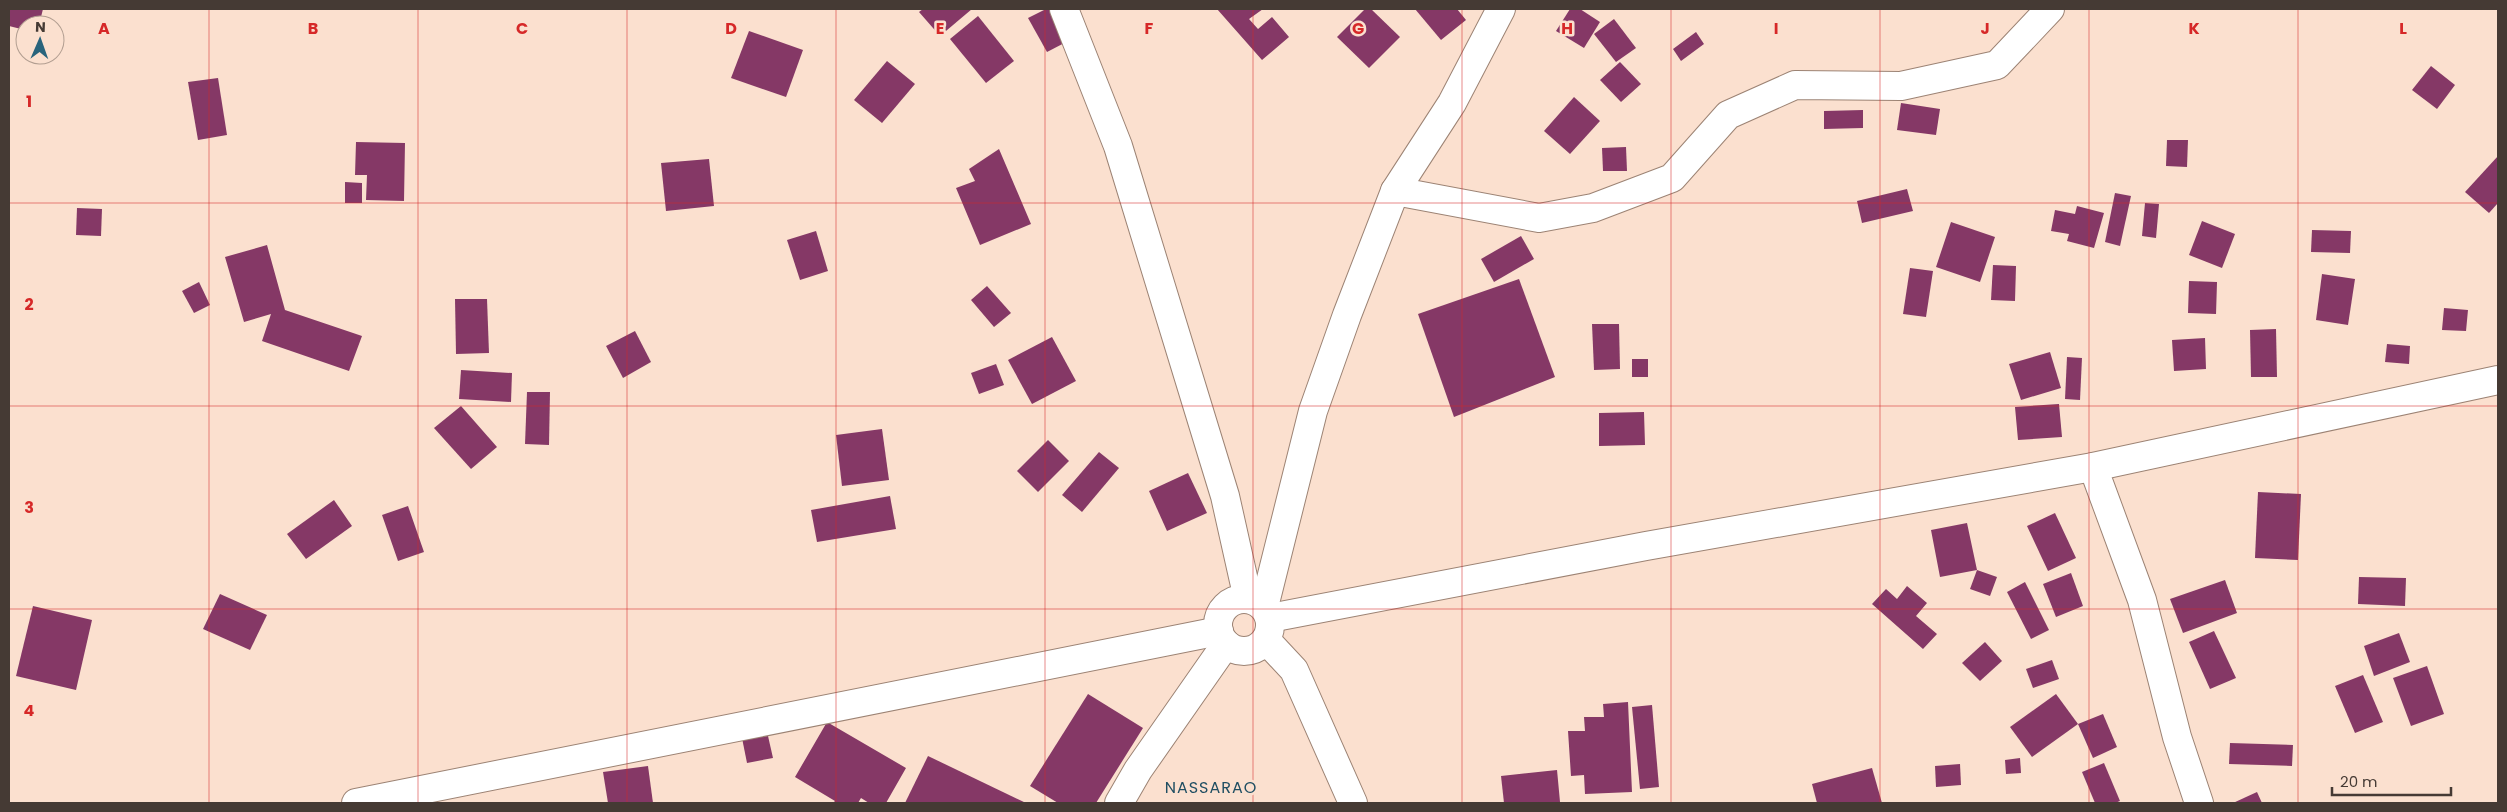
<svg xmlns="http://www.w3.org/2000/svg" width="2507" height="812" viewBox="0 0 2507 812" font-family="Poppins,sans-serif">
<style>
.building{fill:#853866}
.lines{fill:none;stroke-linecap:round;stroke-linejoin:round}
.minor-casing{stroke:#9c8374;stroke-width:30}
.minor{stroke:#fff;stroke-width:28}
.grid{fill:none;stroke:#d62828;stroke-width:1;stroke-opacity:0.55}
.labels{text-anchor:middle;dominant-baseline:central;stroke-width:5;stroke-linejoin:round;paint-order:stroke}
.quarter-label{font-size:16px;letter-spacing:1px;fill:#1f4e62;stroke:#fbe0cf}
.grid-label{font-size:16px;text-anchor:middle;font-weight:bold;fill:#d62828;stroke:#fbe0cf;stroke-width:5;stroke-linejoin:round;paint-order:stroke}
</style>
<rect width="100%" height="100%" fill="#fbe0cf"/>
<g class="building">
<polygon points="9,9 43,9 39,25 25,25 25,30 9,26"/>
<polygon points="923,9 972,9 940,36 919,12"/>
<polygon points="1046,9 1058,9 1074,38 1047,52 1028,18"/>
<polygon points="1217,9 1263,9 1249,19 1258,29 1272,17 1289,37 1262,60"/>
<polygon points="1365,9 1371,9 1400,37 1369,68 1337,37"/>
<polygon points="1415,9 1457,9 1466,20 1441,40"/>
<polygon points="1570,9 1580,9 1600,22 1584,48 1556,31"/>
<polygon points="978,16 1014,61 986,83 950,39"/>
<polygon points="1614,19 1636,48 1616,62 1594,34"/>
<polygon points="749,31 803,50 786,97 731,78"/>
<polygon points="1696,32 1704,44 1681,61 1673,49"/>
<polygon points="887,61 915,84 882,123 854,100"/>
<polygon points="1620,62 1641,84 1621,102 1600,80"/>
<polygon points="2431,66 2455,85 2437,109 2412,90"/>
<polygon points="218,78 227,135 198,140 188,82"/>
<polygon points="1574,97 1600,121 1570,154 1544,131"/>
<polygon points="1901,103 1940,109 1936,135 1897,130"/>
<polygon points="1863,110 1863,128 1824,129 1824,111"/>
<polygon points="2167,140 2188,140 2187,167 2166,166"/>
<polygon points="356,142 405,143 404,201 366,200 367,175 355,175"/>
<polygon points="1626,147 1627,171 1603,171 1602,148"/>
<polygon points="999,149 1031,224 980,245 956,188 975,181 969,169"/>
<polygon points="2498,156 2498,203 2489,213 2465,192"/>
<polygon points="709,159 714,206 666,211 661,163"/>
<polygon points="345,182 362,183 362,203 345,203"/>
<polygon points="1907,189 1913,211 1862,223 1857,201"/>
<polygon points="2115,193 2131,196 2120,246 2105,242"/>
<polygon points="2145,203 2159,204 2156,238 2142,236"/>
<polygon points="2077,206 2104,213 2094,248 2067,241 2069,234 2051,231 2055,210 2075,214"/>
<polygon points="77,208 102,209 101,236 76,235"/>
<polygon points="2202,221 2235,234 2222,268 2189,255"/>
<polygon points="1951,222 1995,237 1980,282 1936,267"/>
<polygon points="2312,230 2351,231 2350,253 2311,252"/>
<polygon points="816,231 828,271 800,280 787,240"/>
<polygon points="1521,236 1534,259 1494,282 1481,259"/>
<polygon points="267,245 285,310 362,336 349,371 262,341 271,314 244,322 225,257"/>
<polygon points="1993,265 2016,266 2015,301 1991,300"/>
<polygon points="1910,268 1933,271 1926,317 1903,314"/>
<polygon points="2322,274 2355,279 2348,325 2316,320"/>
<polygon points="1519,279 1555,377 1454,417 1418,314"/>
<polygon points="2189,281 2217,282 2216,314 2188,313"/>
<polygon points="199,282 210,305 194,313 182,291"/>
<polygon points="987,286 1011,313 994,327 971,300"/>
<polygon points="455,299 487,299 489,353 456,354"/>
<polygon points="2444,308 2468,310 2466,331 2442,330"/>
<polygon points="1592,324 1619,324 1620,369 1594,370"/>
<polygon points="2276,329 2277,377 2251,377 2250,330"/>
<polygon points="635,331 651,362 623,378 606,346"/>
<polygon points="1052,337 1076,381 1032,404 1008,360"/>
<polygon points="2205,338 2206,369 2174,371 2172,340"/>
<polygon points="2387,344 2410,346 2409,364 2385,362"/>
<polygon points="2050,352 2061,388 2021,400 2009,364"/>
<polygon points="2067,357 2082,358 2080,400 2065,399"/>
<rect x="1632" y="359" width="16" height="18"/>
<polygon points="996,364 1004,385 979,394 971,373"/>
<polygon points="461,370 512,373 511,402 459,399"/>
<polygon points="527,392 550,392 549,445 525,444"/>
<polygon points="2059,404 2062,437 2018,440 2015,407"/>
<polygon points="461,406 497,447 471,469 434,428"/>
<polygon points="1644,412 1645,445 1599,446 1599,413"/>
<polygon points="882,429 889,480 842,486 836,435"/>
<polygon points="1048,440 1069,461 1038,492 1017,471"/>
<polygon points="1099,452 1119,468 1082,512 1062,495"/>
<polygon points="1188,473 1207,513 1167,531 1149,491"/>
<polygon points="2258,492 2301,494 2298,560 2255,558"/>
<polygon points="890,496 896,529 817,542 811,510"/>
<polygon points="334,500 352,526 306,559 287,534"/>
<polygon points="408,506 424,552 398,561 382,515"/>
<polygon points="2055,513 2076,558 2048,571 2027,526"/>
<polygon points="1967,523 1977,570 1997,577 1990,596 1970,589 1977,570 1940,577 1931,530"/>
<polygon points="2071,573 2083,606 2056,617 2043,584"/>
<polygon points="2359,577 2406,578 2405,606 2358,604"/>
<polygon points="2225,580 2237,613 2183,633 2170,599"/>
<polygon points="2025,582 2049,630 2031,639 2007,592"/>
<polygon points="1907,586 1927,603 1916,616 1937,634 1923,649 1872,604 1886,589 1897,599"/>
<polygon points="220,594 267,615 250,650 203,629"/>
<polygon points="33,606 92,620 76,690 16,676"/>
<polygon points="2214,631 2236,678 2210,689 2189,642"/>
<polygon points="2399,633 2410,662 2374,676 2364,646"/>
<polygon points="1985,642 2002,661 1980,681 1962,663"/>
<polygon points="2052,660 2059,679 2033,688 2026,669"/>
<polygon points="2427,666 2444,714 2411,726 2393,678"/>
<polygon points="2363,675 2383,722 2355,733 2335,686"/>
<polygon points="1088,694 1143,728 1096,803 1058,803 1030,786"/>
<polygon points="2056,694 2078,724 2032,757 2010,727"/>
<polygon points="1628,702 1632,792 1585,794 1584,775 1571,776 1568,731 1585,731 1584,717 1604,717 1603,704"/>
<polygon points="1652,705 1659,787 1640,789 1632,707"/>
<polygon points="2103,714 2117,747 2093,758 2078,724"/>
<polygon points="827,722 906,768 886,803 869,803 861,798 858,803 833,803 835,801 795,777"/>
<polygon points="768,736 773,758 747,763 742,738"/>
<polygon points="2230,743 2293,745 2292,766 2229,764"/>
<polygon points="928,756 1026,803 905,803"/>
<polygon points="2020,758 2021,773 2006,774 2005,760"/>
<polygon points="2104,763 2120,801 2115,803 2095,803 2082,772"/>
<polygon points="1960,764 1961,785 1936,787 1935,766"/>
<polygon points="648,766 653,803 608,803 603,772"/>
<polygon points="1872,768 1882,803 1817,803 1812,784"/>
<polygon points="1557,770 1560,802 1504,803 1501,776"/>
<polygon points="2257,792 2262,803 2233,803"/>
</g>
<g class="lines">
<defs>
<g id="minor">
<polyline points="1064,9 1118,146 1225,496 1248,599"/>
<polyline points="1395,191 1539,218 1593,208 1672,178 1728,115 1795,85 1901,86 1997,65 2050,9"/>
<polyline points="2093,467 2142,600 2177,737 2199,803"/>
<circle cx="1244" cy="625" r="26"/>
<polyline points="1264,607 1313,411 1347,315 1395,191 1452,103 1501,9"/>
<polyline points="1270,618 1646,546 2093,467 2498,380"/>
<polyline points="1266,640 1294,670 1353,803"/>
<polyline points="356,803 1219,631"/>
<polyline points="1119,803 1138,770 1226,644"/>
</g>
</defs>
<use href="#minor" class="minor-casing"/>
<use href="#minor" class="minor"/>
</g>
<path class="grid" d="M209,9v794M418,9v794M627,9v794M836,9v794M1045,9v794M1253,9v794M1462,9v794M1671,9v794M1880,9v794M2089,9v794M2298,9v794M9,203h2489M9,406h2489M9,609h2489"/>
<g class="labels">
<g class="quarter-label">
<text x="1211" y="787">NASSARAO</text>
</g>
</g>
<g class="grid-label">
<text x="104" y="34">A</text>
<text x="313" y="34">B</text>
<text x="522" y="34">C</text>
<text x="731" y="34">D</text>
<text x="940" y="34">E</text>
<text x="1149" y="34">F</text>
<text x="1358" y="34">G</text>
<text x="1567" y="34">H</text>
<text x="1776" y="34">I</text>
<text x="1985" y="34">J</text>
<text x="2194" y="34">K</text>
<text x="2403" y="34">L</text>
<text x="29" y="107">1</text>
<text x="29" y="310">2</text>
<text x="29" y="513">3</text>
<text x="29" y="716">4</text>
</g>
<rect width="2507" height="812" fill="none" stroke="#453a34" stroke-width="20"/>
<g transform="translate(40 40) rotate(2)"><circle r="24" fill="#fbe0cf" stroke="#b29e91"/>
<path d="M0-4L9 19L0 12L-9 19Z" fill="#29647c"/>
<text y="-8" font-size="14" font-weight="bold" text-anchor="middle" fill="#453a34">N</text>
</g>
<path d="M2332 787v8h119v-8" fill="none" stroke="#453a34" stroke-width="2.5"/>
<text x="2340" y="787" font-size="15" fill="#453a34" stroke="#fbe0cf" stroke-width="4" paint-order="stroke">20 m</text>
</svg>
